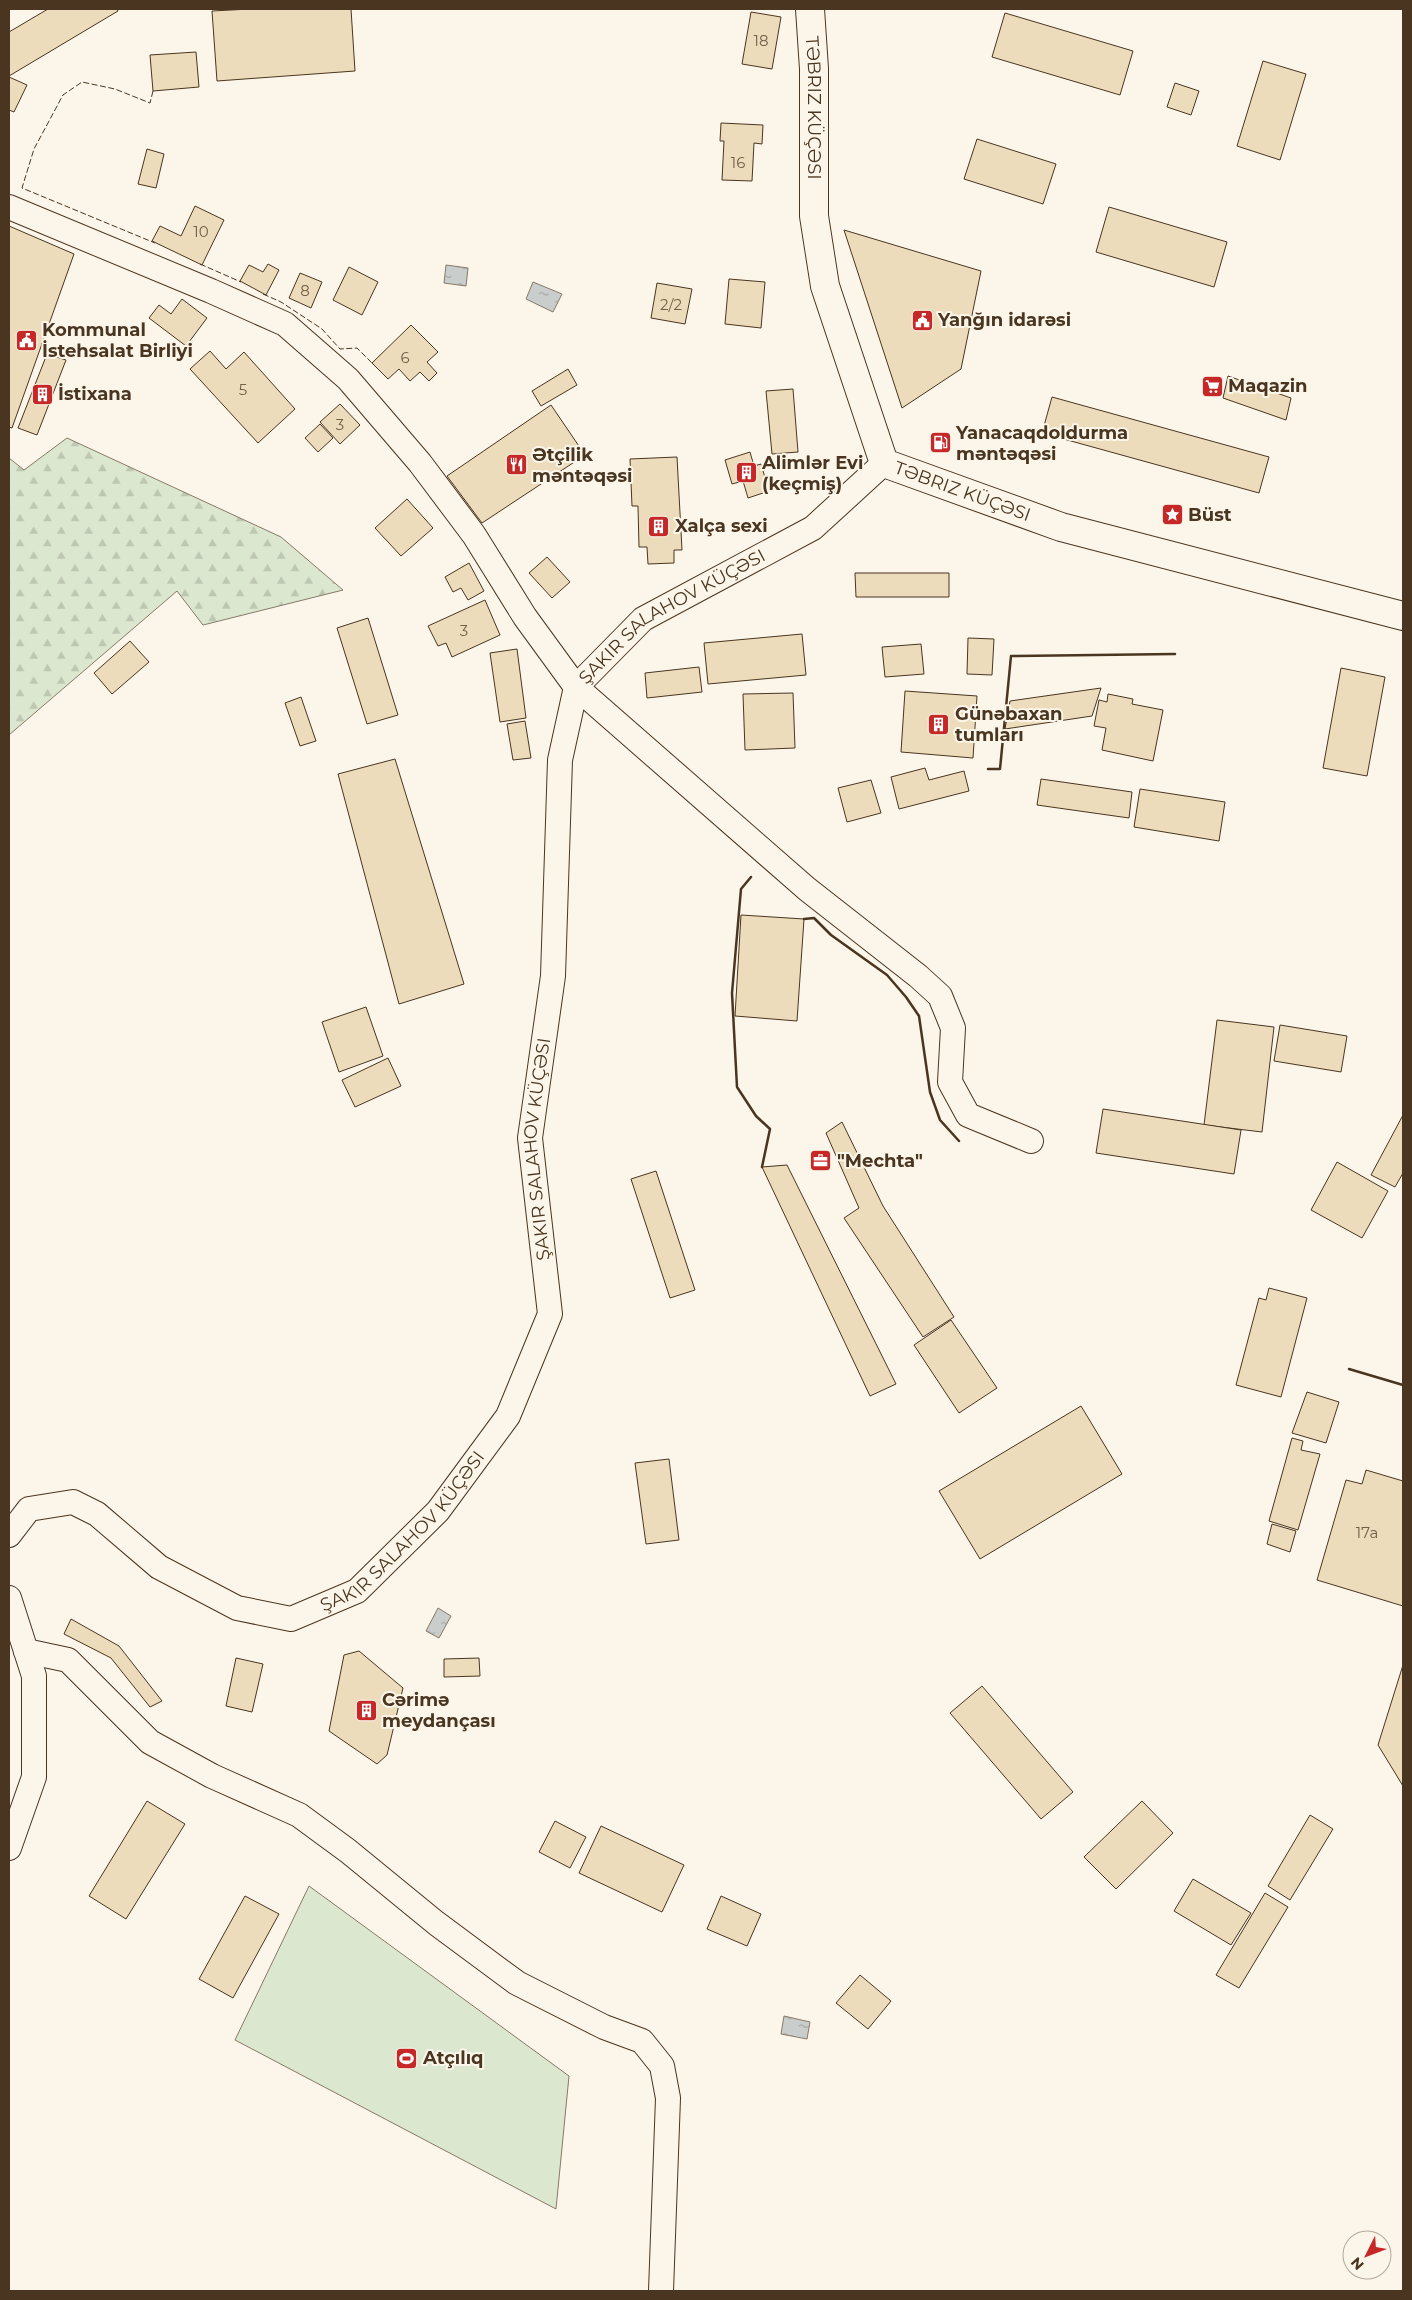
<svg xmlns="http://www.w3.org/2000/svg" width="1412" height="2300" viewBox="0 0 1412 2300" font-family="Montserrat,sans-serif">
<style>
.forest{fill:url(#forest-firs);stroke:#887966}
.pitch{fill:#dce7d0;stroke:#887966}
.water{fill:url(#water-ripples);stroke:#887966}
.building{fill:#ecdcbc;stroke:#4a3520}
.lines{fill:none;stroke-linecap:round;stroke-linejoin:round}
.minor-casing{stroke:#4a3520;stroke-width:26}
.major-casing{stroke:#4a3520;stroke-width:30}
.minor{stroke:#fbf6e9;stroke-width:24}
.major{stroke:#fbf6e9;stroke-width:28}
.fence{stroke:#4a3520;stroke-width:1;stroke-dasharray:6 2.5;stroke-linecap:butt}
.wall{stroke:#4a3520;stroke-width:2.5}
.labels{text-anchor:middle;dominant-baseline:central;stroke-width:4;stroke-linejoin:round;paint-order:stroke}
.number-label{font-size:15px;fill:#725f47}
.street-label{font-size:18px;fill:#4a3520;stroke:#fbf6e9}
.poi-label{font-size:18px;font-weight:bold;fill:#4a3520;stroke:#fbf6e9;text-anchor:start}
</style>
<defs>
<pattern id="forest-firs" width="22" height="20" patternUnits="userSpaceOnUse" patternTransform="scale(1.25)"><rect width="22" height="20" fill="#dce7d0"/><path d="M5 1l3.5 6h-7zM16 11l3.5 6h-7z" fill="#bec7b2"/></pattern>
<pattern id="water-ripples" width="26" height="14" patternUnits="userSpaceOnUse" patternTransform="scale(1.25)"><rect width="26" height="14" fill="#c9cecd"/><path d="M2 4q2-2 4 0t4 0M15 11q2-2 4 0t4 0" fill="none" stroke="#a5a8a6"/></pattern>
</defs>
<rect width="100%" height="100%" fill="#fbf6e9"/>
<polygon class="forest" points="67,438 281,537 343,590 203,625 177,591 9,735 9,458 24,470"/>
<polygon class="pitch" points="309,1886 569,2076 556,2209 235,2040"/>
<g class="water">
<polygon points="446,265 468,268 466,286 444,283"/>
<polygon points="533,282 562,294 553,312 526,299"/>
<polygon points="438,1608 451,1616 439,1638 426,1631"/>
<polygon points="784,2016 810,2022 807,2039 781,2034"/>
</g>
<g class="building">
<polygon points="48,9 117,9 118,11 9,76 9,32"/>
<polygon points="250,9 351,9 355,71 217,81 212,11"/>
<polygon points="751,12 781,17 772,69 742,64"/>
<polygon points="1005,13 1133,51 1120,95 992,57"/>
<polygon points="196,52 199,87 153,91 150,55"/>
<polygon points="1263,61 1306,74 1280,160 1237,146"/>
<polygon points="9,77 27,85 14,112 9,110"/>
<polygon points="1175,83 1199,91 1191,115 1167,107"/>
<polygon points="721,123 763,125 762,144 754,143 752,181 722,180 724,141 720,141"/>
<polygon points="977,139 1056,164 1043,204 964,179"/>
<polygon points="147,149 164,154 156,188 138,184"/>
<polygon points="195,206 224,220 202,265 152,241 160,226 181,236"/>
<polygon points="1109,207 1227,242 1214,287 1096,252"/>
<polygon points="9,226 74,254 12,428 9,427"/>
<polygon points="844,230 981,271 961,369 902,408"/>
<polygon points="268,264 279,270 266,295 240,281 249,265 263,272"/>
<polygon points="349,267 378,282 362,315 333,300"/>
<polygon points="300,273 322,282 311,308 289,298"/>
<polygon points="729,279 765,282 761,328 725,324"/>
<polygon points="657,283 692,289 685,324 651,318"/>
<polygon points="182,299 207,318 186,346 149,318 159,305 171,314"/>
<polygon points="411,325 438,352 427,362 437,373 429,381 420,372 410,381 399,369 388,379 372,363"/>
<polygon points="210,351 226,369 244,352 295,409 258,443 190,369"/>
<polygon points="47,354 66,360 37,435 18,428"/>
<polygon points="568,369 577,385 541,406 532,391"/>
<polygon points="1228,376 1291,398 1286,420 1223,398"/>
<polygon points="793,389 798,452 772,454 766,391"/>
<polygon points="1052,397 1269,457 1259,493 1042,433"/>
<polygon points="340,404 360,425 340,444 320,422"/>
<polygon points="551,405 585,455 482,523 447,476"/>
<polygon points="320,424 333,438 318,452 305,438"/>
<polygon points="750,452 754,466 761,464 769,491 748,498 743,481 732,484 725,460"/>
<polygon points="677,457 682,550 674,550 674,563 648,564 647,547 639,547 638,506 632,506 630,459"/>
<polygon points="407,499 433,528 401,556 375,528"/>
<polygon points="547,557 570,582 552,598 529,573"/>
<polygon points="469,563 484,591 468,600 461,588 453,592 445,577"/>
<polygon points="855,573 949,573 949,597 856,597"/>
<polygon points="485,600 500,635 452,657 446,643 438,646 428,626"/>
<polygon points="368,618 398,715 367,724 337,628"/>
<polygon points="802,634 806,675 708,684 704,643"/>
<polygon points="968,638 994,639 992,675 967,674"/>
<polygon points="130,641 149,662 112,694 94,673"/>
<polygon points="921,644 924,674 885,677 882,647"/>
<polygon points="517,649 526,718 500,722 490,653"/>
<polygon points="699,667 702,692 647,698 645,673"/>
<polygon points="1341,668 1385,677 1367,776 1323,768"/>
<polygon points="1101,688 1092,716 1005,729 1010,701"/>
<polygon points="905,691 977,696 973,758 901,752"/>
<polygon points="793,693 795,748 745,750 743,694"/>
<polygon points="1108,694 1133,699 1132,704 1163,710 1153,761 1102,750 1106,728 1094,726 1099,700 1107,702"/>
<polygon points="301,697 316,741 300,746 285,703"/>
<polygon points="525,721 531,758 513,760 507,724"/>
<polygon points="395,759 464,984 399,1004 338,774"/>
<polygon points="925,768 929,780 964,771 969,791 899,809 891,777"/>
<polygon points="1041,779 1132,792 1129,818 1037,805"/>
<polygon points="871,780 881,813 847,822 838,788"/>
<polygon points="1140,789 1225,802 1219,841 1134,827"/>
<polygon points="741,915 804,919 797,1021 735,1016"/>
<polygon points="366,1007 383,1056 339,1072 322,1022"/>
<polygon points="1217,1020 1274,1027 1262,1132 1204,1125"/>
<polygon points="1280,1025 1347,1036 1341,1072 1274,1061"/>
<polygon points="388,1058 401,1086 355,1107 342,1080"/>
<polygon points="1103,1109 1241,1130 1234,1174 1096,1153"/>
<polygon points="1403,1115 1403,1173 1395,1187 1371,1175"/>
<polygon points="842,1122 883,1206 954,1317 923,1337 844,1218 859,1208 826,1133"/>
<polygon points="1337,1162 1388,1191 1362,1238 1311,1210"/>
<polygon points="787,1165 896,1384 870,1396 762,1167"/>
<polygon points="656,1171 695,1290 670,1298 631,1179"/>
<polygon points="1269,1288 1307,1298 1281,1397 1236,1385 1259,1298 1266,1300"/>
<polygon points="951,1320 997,1388 959,1413 914,1345"/>
<polygon points="1307,1392 1339,1402 1326,1443 1292,1433"/>
<polygon points="1081,1406 1122,1474 980,1559 939,1491"/>
<polygon points="1292,1438 1303,1441 1301,1450 1320,1454 1298,1530 1269,1521"/>
<polygon points="669,1459 679,1540 646,1544 635,1463"/>
<polygon points="1366,1470 1403,1481 1403,1606 1317,1580 1346,1480 1362,1484"/>
<polygon points="1272,1524 1296,1531 1290,1552 1267,1544"/>
<polygon points="71,1619 119,1646 162,1701 150,1707 111,1658 64,1634"/>
<polygon points="359,1651 403,1688 387,1755 377,1764 329,1731 344,1655"/>
<polygon points="236,1658 263,1664 252,1712 226,1706"/>
<polygon points="479,1658 480,1676 444,1677 444,1659"/>
<polygon points="1403,1665 1403,1786 1378,1745"/>
<polygon points="982,1686 1073,1792 1041,1819 950,1713"/>
<polygon points="147,1801 185,1824 126,1919 89,1896"/>
<polygon points="1142,1801 1173,1833 1116,1889 1084,1857"/>
<polygon points="1310,1815 1333,1829 1290,1900 1268,1886"/>
<polygon points="555,1821 586,1837 570,1868 539,1852"/>
<polygon points="601,1826 684,1865 662,1912 579,1873"/>
<polygon points="1193,1879 1251,1913 1231,1945 1174,1911"/>
<polygon points="1265,1893 1288,1907 1239,1988 1216,1975"/>
<polygon points="245,1896 279,1914 233,1998 199,1979"/>
<polygon points="721,1896 761,1914 747,1946 707,1929"/>
<polygon points="860,1975 891,2001 868,2029 836,2003"/>
</g>
<g class="lines">
<defs>
<g id="minor">
<polyline points="9,207 211,291 285,324 348,379 420,463 474,535 525,617 576,687 807,889 918,976 940,996 953,1028 950,1082 968,1115 1031,1141"/>
<path id="s1" d="M9,1535l20,-26 44,-7 24,12 62,53 78,41 54,11 66,-28 81,-80 70,-95 42,-102 -20,-176 23,-162 7,-216 16,-73 67,-68 170,-91 71,-65"/>
<polyline points="9,1598 34,1676 34,1777 9,1848"/>
<polyline points="26,1651 68,1660 150,1742 212,1776 299,1815 348,1851 436,1923 517,1983 604,2027 642,2041 662,2066 668,2098 661,2291"/>
</g>
<g id="major">
<path id="s2" d="M810,9l4,60v147l11,70 59,177 177,64 342,89"/>
</g>
</defs>
<use href="#minor" class="minor-casing"/>
<use href="#major" class="major-casing"/>
<use href="#minor" class="minor"/>
<use href="#major" class="major"/>
<g class="fence">
<polyline points="153,91 150,103 115,89 82,82 63,95 34,149 22,188 155,243"/>
<polyline points="200,264 241,282"/>
<polyline points="263,294 281,302 322,329 340,349 357,348 372,363"/>
</g>
<g class="wall">
<polyline points="988,769 1000,769 1011,656 1175,654"/>
<polyline points="751,877 741,889 732,993 737,1087 756,1116 770,1129 762,1167"/>
<polyline points="804,919 814,918 831,935 887,975 906,997 919,1016 930,1092 940,1120 959,1141"/>
<polyline points="1349,1369 1403,1385"/>
</g>
</g>
<defs>
<symbol id="civic-square" viewBox="-11 -11 22 22"><rect x="-9" y="-9" width="18" height="18" rx="4" fill="#c62828" stroke="#fbf6e9"/><path d="M-.6-6.5H3V-4.5H.6V-3L4-1V1h2V6H-6V1h2V-1L-.6-3ZM-1.2 2.5V6h2.4V2.5Z" fill="#fff"/></symbol>
<symbol id="supermarket-square" viewBox="-11 -11 22 22"><rect x="-9" y="-9" width="18" height="18" rx="4" fill="#c62828" stroke="#fbf6e9"/><path d="M-6-5.5h2.5l.6 2H6L4.5 2H-2.5L-4.4-4H-6ZM-1.5 3.2a1.3 1.3 0 1 0 .1 0ZM3 3.2a1.3 1.3 0 1 0 .1 0Z" fill="#fff"/></symbol>
<symbol id="building-square" viewBox="-11 -11 22 22"><rect x="-9" y="-9" width="18" height="18" rx="4" fill="#c62828" stroke="#fbf6e9"/><path d="M-4-6H4V6H1V3H-1V6H-4ZM-2.5-4.3h1.7v1.8h-1.7ZM.8-4.3h1.7v1.8H.8ZM-2.5-1h1.7V.8h-1.7ZM.8-1h1.7V.8H.8Z" fill="#fff"/></symbol>
<symbol id="fuel-square" viewBox="-11 -11 22 22"><rect x="-9" y="-9" width="18" height="18" rx="4" fill="#c62828" stroke="#fbf6e9"/><path d="M-5.5-6h7V0h2V4h1.3V-2.5L3-4.5l.8-.8L6-3V5H2.5V1h-1V6h-7ZM-4.2-4.7v3.2H.2V-4.7Z" fill="#fff"/></symbol>
<symbol id="restaurant-square" viewBox="-11 -11 22 22"><rect x="-9" y="-9" width="18" height="18" rx="4" fill="#c62828" stroke="#fbf6e9"/><path d="M-5-6h1v4h1v-4h1v4h1v-4h1v5L-1.5 .5V6h-2V.5L-5-1ZM5-6V6H3V1.5H1.5Q1.5-4 5-6Z" fill="#fff"/></symbol>
<symbol id="sight-square" viewBox="-11 -11 22 22"><rect x="-9" y="-9" width="18" height="18" rx="4" fill="#c62828" stroke="#fbf6e9"/><path d="M0-6L1.8-2.2L6-1.7L2.9 1.2L3.7 5.4L0 3.3L-3.7 5.4L-2.9 1.2L-6-1.7L-1.8-2.2Z" fill="#fff"/></symbol>
<symbol id="office-square" viewBox="-11 -11 22 22"><rect x="-9" y="-9" width="18" height="18" rx="4" fill="#c62828" stroke="#fbf6e9"/><path d="M-6-3h4V-5.5h4V-3h4V5H-6ZM-1-4.5V-3h2v-1.5ZM-6 0V1H6V0Z" fill="#fff"/></symbol>
<symbol id="stadium-square" viewBox="-11 -11 22 22"><rect x="-9" y="-9" width="18" height="18" rx="4" fill="#c62828" stroke="#fbf6e9"/><path d="M0-5a6.5 5 0 1 0 0 10a6.5 5 0 1 0 0-10ZM-3.5-1.8h7v3.6h-7Z" fill="#fff"/></symbol>
</defs>
<g fill-rule="evenodd">
<use href="#civic-square" x="910" y="308" width="25" height="25"/>
<use href="#civic-square" x="14" y="328" width="25" height="25"/>
<use href="#supermarket-square" x="1200" y="374" width="25" height="25"/>
<use href="#building-square" x="30" y="382" width="25" height="25"/>
<use href="#fuel-square" x="928" y="430" width="25" height="25"/>
<use href="#restaurant-square" x="504" y="452" width="25" height="25"/>
<use href="#building-square" x="734" y="460" width="25" height="25"/>
<use href="#sight-square" x="1160" y="502" width="25" height="25"/>
<use href="#building-square" x="646" y="514" width="25" height="25"/>
<use href="#building-square" x="926" y="712" width="25" height="25"/>
<use href="#office-square" x="808" y="1148" width="25" height="25"/>
<use href="#building-square" x="354" y="1698" width="25" height="25"/>
<use href="#stadium-square" x="394" y="2046" width="25" height="25"/>
</g>
<g class="labels">
<g class="number-label">
<text x="761" y="40">18</text>
<text x="738" y="162">16</text>
<text x="201" y="231">10</text>
<text x="305" y="290">8</text>
<text x="671" y="304">2/2</text>
<text x="405" y="357">6</text>
<text x="243" y="389">5</text>
<text x="340" y="424">3</text>
<text x="464" y="630">3</text>
<text x="1367" y="1532">17a</text>
</g>
<g class="street-label">
<text stroke="none"><textPath href="#s2" startOffset="99">TƏBRIZ KÜÇƏSI</textPath></text>
<text stroke="none"><textPath href="#s2" startOffset="548">TƏBRIZ KÜÇƏSI</textPath></text>
<text stroke="none"><textPath href="#s1" startOffset="1495">ŞAKIR SALAHOV KÜÇƏSI</textPath></text>
<text stroke="none"><textPath href="#s1" startOffset="909">ŞAKIR SALAHOV KÜÇƏSI</textPath></text>
<text stroke="none"><textPath href="#s1" startOffset="474">ŞAKIR SALAHOV KÜÇƏSI</textPath></text>
</g>
<g class="poi-label">
<text x="938" y="320">Yanğın idarəsi</text>
<text x="42" y="330">Kommunal<tspan x="42" dy="21">İstehsalat Birliyi</tspan></text>
<text x="1228" y="386">Maqazin</text>
<text x="58" y="394">İstixana</text>
<text x="956" y="433">Yanacaqdoldurma<tspan x="956" dy="21">məntəqəsi</tspan></text>
<text x="532" y="455">Ətçilik<tspan x="532" dy="21">məntəqəsi</tspan></text>
<text x="762" y="463">Alimlər Evi<tspan x="762" dy="21">(keçmiş)</tspan></text>
<text x="1188" y="515">Büst</text>
<text x="675" y="526">Xalça sexi</text>
<text x="955" y="714">Günəbaxan<tspan x="955" dy="21">tumları</tspan></text>
<text x="837" y="1161">"Mechta"</text>
<text x="382" y="1700">Cərimə<tspan x="382" dy="21">meydançası</tspan></text>
<text x="423" y="2058">Atçılıq</text>
</g>
</g>
<rect width="1412" height="2300" fill="none" stroke="#4a3520" stroke-width="20"/>
<g transform="translate(1367 2255) rotate(228)"><circle r="24" fill="#fbf6e9" stroke="#b4a999"/>
<path d="M0-4L9 19L0 12L-9 19Z" fill="#c62828"/>
<text y="-8" font-size="14" font-weight="bold" text-anchor="middle" fill="#4a3520">N</text>
</g>
</svg>
